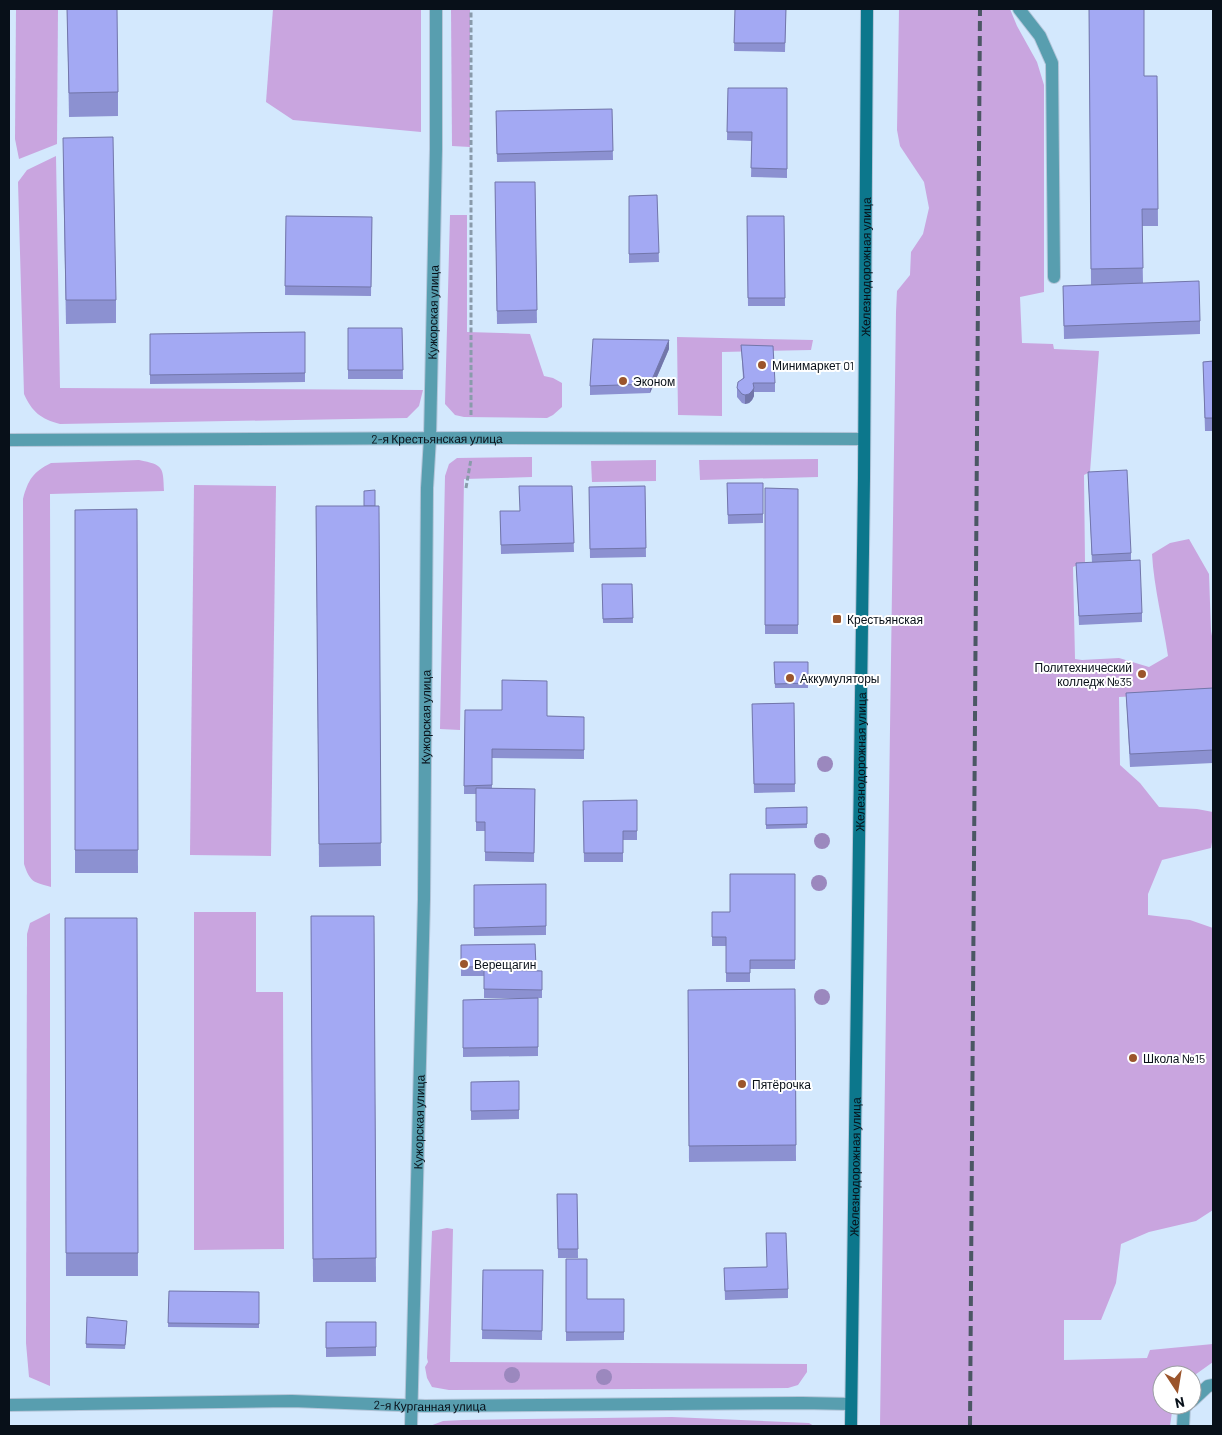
<svg xmlns="http://www.w3.org/2000/svg" width="1222" height="1435" viewBox="0 0 1222 1435" font-family="Barlow,sans-serif">
<style>
.green{fill:#c9a5df}
.lines{fill:none;stroke-linecap:round;stroke-linejoin:round}
.service-casing{stroke:#b3c5d9;stroke-width:14}
.minor-casing{stroke:#b3c5d9;stroke-width:14}
.secondary-casing{stroke:#b3c5d9;stroke-width:14}
.path{stroke:#8a9bab;stroke-width:3;stroke-dasharray:5 2.5;stroke-linecap:butt}
.service{stroke:#589eaf;stroke-width:12}
.minor{stroke:#589eaf;stroke-width:12}
.secondary{stroke:#0c778c;stroke-width:12}
.rail{stroke:#4b5764;stroke-width:4;stroke-dasharray:10 5;stroke-linecap:butt}
.tree{fill:#9b88be}
.wall{fill:#8c91d1}
.shaded-wall{fill:#7276aa}
.building{fill:#a3a9f3;stroke:#7276aa}
.poi-dot{fill:#9b552c;stroke:#fff;stroke-width:2}
.labels{text-anchor:middle;dominant-baseline:central;stroke-width:4;stroke-linejoin:round;paint-order:stroke}
.street-label{font-size:12px;fill:#081019;stroke:#fff}
.poi-label{font-size:12px;fill:#081019;stroke:#fff;text-anchor:start}
</style>
<rect width="100%" height="100%" fill="#d3e8fd"/>
<g class="green">
<polygon points="16,9 58,9 57,144 19,159 15,139"/>
<polygon points="273,9 421,9 421,132 293,120 266,102"/>
<polygon points="451,9 470,9 470,147 452,146"/>
<path d="M899,9h111l7,17 20,36 7,23v207l-24,5 2,46 31,1 1,5 45,2 -9,121 -6,3 1,87 -12,5 2,92 7,1 37,-2 30,9 19,-11c-5,-34 -14,-68 -16,-102l18,-11 19,-4 20,35 2,57 2,10v51l-94,5 1,68 20,18 19,24 38,2 16,3v24l-2,12 -49,12 -14,34v21l42,5 23,8v282l-17,11 -47,11 -28,12 -5,39 -15,37h-37v40l83,-2 3,-8 63,-6v18l-21,15v-2h-30v30h11l-3,21h-290l16,-1114 1,-21 13,-16 1,-23 12,-18 6,-26 -5,-26 -24,-36 -3,-16z"/>
<path d="M56,156l4,232 363,2 -4,16 -12,12 -347,6c-19,-5 -28,-12 -36,-30l-6,-212 9,-12z"/>
<polygon points="450,215 467,215 467,332 530,334 544,376 553,378 562,383 562,407 553,415 547,418 464,417 455,415 445,404"/>
<polygon points="677,337 813,340 811,350 722,352 722,416 678,415"/>
<polygon points="532,457 532,477 464,479 460,730 440,729 445,476 449,464 457,458"/>
<polygon points="818,459 818,477 700,480 699,460"/>
<path d="M139,460c25,5 24,7 25,31l-114,3 1,393c-18,-5 -21,-5 -27,-23l-1,-365c5,-19 10,-27 28,-36z"/>
<polygon points="656,460 656,481 592,482 591,461"/>
<polygon points="194,485 276,486 271,856 190,855"/>
<polygon points="194,912 256,912 256,992 283,992 284,1249 194,1250"/>
<polygon points="50,913 50,1386 29,1377 26,1343 27,934 30,923"/>
<polygon points="447,1228 453,1229 450,1362 807,1364 807,1372 798,1385 788,1388 449,1390 432,1387 427,1378 425,1367 428,1362 427,1358 432,1231"/>
<polygon points="672,1417 809,1423 814,1426 430,1426 443,1421 463,1420"/>
</g>
<g class="lines">
<defs>
<polyline id="service" points="1019,9 1040,36 1052,63 1054,277"/>
<g id="minor">
<path id="s1" d="M9,440l462,-2 392,1"/>
<polyline points="1192,1401 1208,1386 1213,1385"/>
<path id="s2" d="M9,1405l283,-4 133,5 377,-3 49,1"/>
<path id="s3" d="M411,1426l13,-527 3,-411 3,-50 6,-289v-140"/>
<polyline points="1183,1426 1184,1408 1187,1405"/>
</g>
<g id="secondary">
<path id="s4" d="M851,1426l13,-948 3,-469"/>
</g>
</defs>
<use href="#service" class="service-casing"/>
<use href="#minor" class="minor-casing"/>
<use href="#secondary" class="secondary-casing"/>
<g class="path">
<polyline points="471,415 471,9"/>
<polyline points="466,488 471,459"/>
</g>
<use href="#service" class="service"/>
<use href="#minor" class="minor"/>
<use href="#secondary" class="secondary"/>
<polyline class="rail" points="970,1426 980,9"/>
</g>
<g class="tree">
<circle cx="825" cy="764" r="8"/>
<circle cx="822" cy="841" r="8"/>
<circle cx="819" cy="883" r="8"/>
<circle cx="822" cy="997" r="8"/>
<circle cx="512" cy="1375" r="8"/>
<circle cx="604" cy="1377" r="8"/>
</g>
<g class="wall">
<polygon points="67,9 118,92 118,116 69,117"/>
<polygon points="735,9 786,9 785,52 734,51"/>
<polygon points="1089,9 1144,76 1157,76 1158,226 1142,226 1143,283 1200,321 1200,334 1064,339 1063,286 1091,285"/>
<polygon points="728,88 787,88 787,178 751,177 752,141 727,140"/>
<polygon points="612,109 613,160 497,162 496,111"/>
<polygon points="63,161 116,300 116,323 66,324"/>
<polygon points="495,182 535,182 537,323 497,324"/>
<polygon points="657,195 659,262 629,263 629,196"/>
<polygon points="286,216 372,217 371,296 285,295"/>
<polygon points="747,216 784,216 785,306 748,306"/>
<polygon points="348,328 402,328 403,379 348,379"/>
<polygon points="305,332 305,382 150,384 150,334"/>
<polygon points="741,345 775,383 775,392 754,392 754,396 752,400 749,403 745,404 742,403 737,397 737,388 743,378"/>
<polygon points="669,349 650,393 590,395 590,386"/>
<polygon points="1213,361 1213,431 1205,431 1203,362"/>
<polygon points="1088,472 1131,553 1131,561 1142,613 1142,622 1079,625 1076,563 1092,563"/>
<polygon points="727,483 763,483 763,523 728,524"/>
<polygon points="572,486 574,552 501,554 500,511 520,511"/>
<polygon points="645,486 646,557 590,558 589,487"/>
<polygon points="765,488 798,489 798,634 765,634"/>
<polygon points="316,506 379,506 381,866 319,867"/>
<polygon points="137,509 138,873 75,873 75,510"/>
<polygon points="602,584 632,584 633,623 603,623"/>
<polygon points="774,662 808,662 808,688 775,688"/>
<polygon points="1213,688 1213,763 1130,767 1126,693"/>
<polygon points="794,703 795,792 754,793 752,704"/>
<polygon points="465,710 547,716 584,717 584,759 492,758 492,788 535,789 534,862 485,861 485,831 476,831 476,794 464,794"/>
<polygon points="637,800 637,840 623,840 623,862 584,862 583,801"/>
<polygon points="807,807 807,828 766,829 766,808"/>
<polygon points="795,874 795,969 750,969 750,982 726,982 726,946 712,946 712,912 730,912"/>
<polygon points="546,884 546,935 474,936 474,885"/>
<polygon points="311,916 374,916 376,1282 313,1282"/>
<polygon points="65,918 137,918 138,1276 66,1276"/>
<polygon points="535,944 536,970 542,971 542,998 538,998 538,1056 463,1057 463,1000 534,998 484,998 484,976 461,976 461,945"/>
<polygon points="795,989 796,1161 689,1162 688,990"/>
<polygon points="519,1081 519,1119 471,1120 471,1082"/>
<polygon points="557,1194 577,1194 578,1258 558,1258"/>
<polygon points="566,1259 587,1299 624,1299 624,1340 566,1341"/>
<polygon points="724,1268 788,1289 788,1298 725,1300"/>
<polygon points="483,1270 543,1270 542,1340 482,1339"/>
<polygon points="169,1291 259,1292 259,1328 168,1327"/>
<polygon points="87,1317 127,1326 125,1349 86,1348"/>
<polygon points="326,1322 376,1322 376,1356 326,1357"/>
</g>
<g class="shaded-wall">
<polygon points="669,340 669,349 650,393 650,384"/>
<polygon points="754,388 754,396 752,400 749,403 745,404 745,395"/>
</g>
<g class="building">
<polygon points="67,9 117,9 118,92 69,93"/>
<polygon points="735,9 786,9 785,43 734,43"/>
<polygon points="1089,9 1144,9 1144,76 1157,76 1158,209 1142,209 1143,268 1091,269"/>
<polygon points="728,88 787,88 787,169 751,168 752,132 727,132"/>
<polygon points="612,109 613,151 497,154 496,111"/>
<polygon points="113,137 116,300 66,300 63,138"/>
<polygon points="495,182 535,182 537,310 497,311"/>
<polygon points="657,195 659,253 629,254 629,196"/>
<polygon points="286,216 372,217 371,287 285,286"/>
<polygon points="747,216 784,216 785,298 748,298"/>
<polygon points="1199,281 1200,321 1064,326 1063,286"/>
<polygon points="348,328 402,328 403,370 348,370"/>
<polygon points="305,332 305,373 150,375 150,334"/>
<polygon points="593,339 669,340 650,384 590,386"/>
<polygon points="741,345 773,346 775,383 753,383 754,388 752,391 749,394 745,395 742,394 737,388 738,382 744,378"/>
<polygon points="1213,361 1213,418 1205,418 1203,362"/>
<polygon points="1127,470 1131,553 1092,555 1088,472"/>
<polygon points="727,483 763,483 763,514 728,515"/>
<polygon points="519,486 572,486 574,543 501,545 500,511 520,511"/>
<polygon points="645,486 646,548 590,549 589,487"/>
<polygon points="765,488 798,489 798,625 765,625"/>
<polygon points="375,490 375,506 364,506 364,491"/>
<polygon points="316,506 379,506 381,843 319,844"/>
<polygon points="137,509 138,850 75,850 75,510"/>
<polygon points="1140,560 1142,613 1079,616 1076,563"/>
<polygon points="602,584 632,584 633,618 603,619"/>
<polygon points="774,662 808,662 808,683 775,684"/>
<polygon points="502,680 547,681 547,716 584,717 584,750 492,749 492,785 464,786 465,710 502,710"/>
<polygon points="1213,688 1213,750 1130,754 1126,693"/>
<polygon points="794,703 795,784 754,784 752,704"/>
<polygon points="476,788 535,789 534,853 485,852 485,822 476,822"/>
<polygon points="637,800 637,831 623,831 623,853 584,853 583,801"/>
<polygon points="807,807 807,824 766,825 766,808"/>
<polygon points="730,874 795,874 795,960 750,960 750,973 726,973 726,937 712,937 712,912 730,912"/>
<polygon points="546,884 546,926 474,928 474,885"/>
<polygon points="311,916 374,916 376,1258 313,1259"/>
<polygon points="65,918 137,918 138,1253 66,1253"/>
<polygon points="535,944 536,966 461,967 461,945"/>
<polygon points="484,970 542,971 542,990 484,989"/>
<polygon points="795,989 796,1145 689,1146 688,990"/>
<polygon points="538,998 538,1047 463,1048 463,1000"/>
<polygon points="519,1081 519,1110 471,1111 471,1082"/>
<polygon points="557,1194 577,1194 578,1249 558,1249"/>
<polygon points="766,1233 786,1233 788,1289 725,1291 724,1268 767,1267"/>
<polygon points="566,1259 587,1259 587,1299 624,1299 624,1332 566,1332"/>
<polygon points="483,1270 543,1270 542,1331 482,1330"/>
<polygon points="169,1291 259,1292 259,1324 168,1323"/>
<polygon points="87,1317 127,1321 125,1345 86,1344"/>
<polygon points="326,1322 376,1322 376,1347 326,1348"/>
</g>
<g class="poi-dot">
<circle cx="762" cy="365" r="5"/>
<circle cx="623" cy="381" r="5"/>
<rect x="832" y="614" width="10" height="10" rx="2.5"/>
<circle cx="1142" cy="674" r="5"/>
<circle cx="790" cy="678" r="5"/>
<circle cx="464" cy="964" r="5"/>
<circle cx="1133" cy="1058" r="5"/>
<circle cx="742" cy="1084" r="5"/>
</g>
<g class="labels">
<g class="street-label">
<text stroke="none"><textPath href="#s4" startOffset="1159">Железнодорожная улица</textPath></text>
<text stroke="none"><textPath href="#s3" startOffset="1114">Кужорская улица</textPath></text>
<text stroke="none"><textPath href="#s1" startOffset="428">2-я Крестьянская улица</textPath></text>
<text stroke="none"><textPath href="#s3" startOffset="709">Кужорская улица</textPath></text>
<text stroke="none"><textPath href="#s4" startOffset="664">Железнодорожная улица</textPath></text>
<text stroke="none"><textPath href="#s3" startOffset="304">Кужорская улица</textPath></text>
<text stroke="none"><textPath href="#s4" startOffset="259">Железнодорожная улица</textPath></text>
<text stroke="none"><textPath href="#s2" startOffset="421">2-я Курганная улица</textPath></text>
</g>
<g class="poi-label">
<text x="772" y="365">Минимаркет 01</text>
<text x="633" y="381">Эконом</text>
<text x="847" y="619">Крестьянская</text>
<text x="1132" y="667" text-anchor="end">Политехнический<tspan x="1132" dy="14">колледж №35</tspan></text>
<text x="800" y="678">Аккумуляторы</text>
<text x="474" y="964">Верещагин</text>
<text x="1143" y="1058">Школа №15</text>
<text x="752" y="1084">Пятёрочка</text>
</g>
</g>
<rect width="1222" height="1435" fill="none" stroke="#081019" stroke-width="20"/>
<g transform="translate(1177 1390) rotate(168)"><circle r="24" fill="#ffffff" stroke="#9c9fa3"/>
<path d="M0-4L9 19L0 12L-9 19Z" fill="#9b552c"/>
<text y="-8" font-size="14" font-weight="bold" text-anchor="middle" fill="#081019">N</text>
</g>
</svg>
